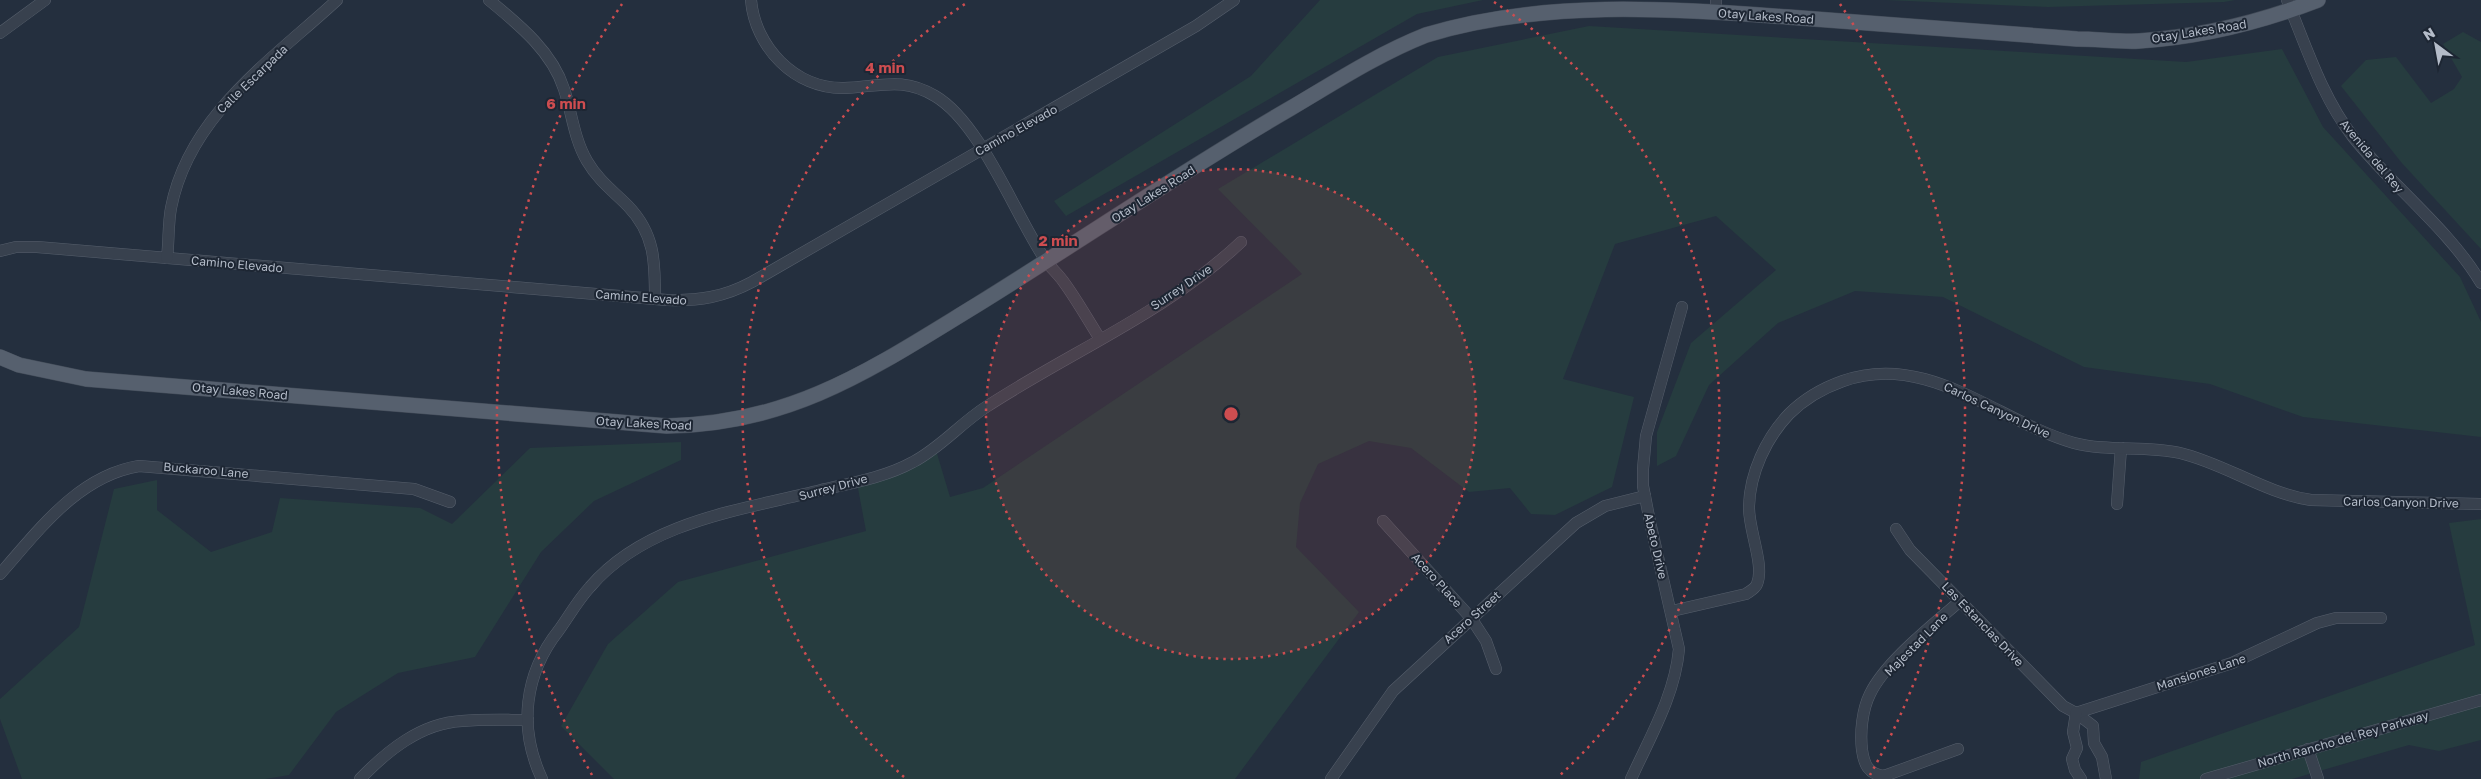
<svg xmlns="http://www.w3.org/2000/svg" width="2481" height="779" viewBox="0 0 2481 779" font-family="'Golos Text',sans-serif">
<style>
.green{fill:#263c3f}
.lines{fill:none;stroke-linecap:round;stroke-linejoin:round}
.minor-casing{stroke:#565f6c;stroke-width:12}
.major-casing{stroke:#414a57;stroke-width:16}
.minor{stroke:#38414e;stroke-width:11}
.major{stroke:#56606e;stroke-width:15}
.ring{fill:none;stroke:#ce4d50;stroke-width:2.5;stroke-dasharray:2.5 5}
.labels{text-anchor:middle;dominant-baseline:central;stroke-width:4;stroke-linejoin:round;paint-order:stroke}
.street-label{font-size:12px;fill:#b4bcc9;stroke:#1d2633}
.centre{fill:#ce4d50;stroke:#1d2633;stroke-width:2.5}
.ring-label{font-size:15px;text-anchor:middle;font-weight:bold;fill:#ce4d50;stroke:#1d2633;stroke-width:4;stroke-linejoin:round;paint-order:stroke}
</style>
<rect width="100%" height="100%" fill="#242f3e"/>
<g class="green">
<polygon points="1320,0 1483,0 1417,14 1066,216 1054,201 1251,76"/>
<polygon points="1885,0 2235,0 2224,2 2048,7"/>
<polygon points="1589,26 2186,62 2282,49 2323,127 2460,277 2481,322 2481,437 2303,417 2210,384 2084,367 1943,297 1855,291 1778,323 1709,385 1676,456 1657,466 1657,432 1691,343 1776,270 1716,216 1615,244 1563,379 1634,397 1612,487 1555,515 1531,514 1510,488 1469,492 1411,448 1369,441 1318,464 1300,503 1296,547 1359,612 1235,779 614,779 561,726 608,644 678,582 866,531 857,483 935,447 950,497 983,488 1302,274 1218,189 1438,57"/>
<polygon points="2463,32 2481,42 2481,249 2401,162 2341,86 2366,60 2396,57 2431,103 2454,89 2462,77 2443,44"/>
<polygon points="681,442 681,460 594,501 541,552 475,657 398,673 336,712 289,775 265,779 22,779 0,719 0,699 79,627 114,489 157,480 157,510 211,552 272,532 280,498 420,508 452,524 530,448"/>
<polygon points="2481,519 2481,740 2439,751 2409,745 2292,779 2139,779 2141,762 2475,645 2449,523"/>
</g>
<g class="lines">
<defs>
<g id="minor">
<path d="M489,0c29,24 63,51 75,89 8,24 10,50 23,72 11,19 26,30 41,45 27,28 27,56 27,92"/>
<path d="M751,0c4,47 44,89 93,88 35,-1 58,-12 91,8 46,27 80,119 111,165 5,7 12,13 17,20 14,19 25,39 37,58"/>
<polyline points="1716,0 1716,12"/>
<path d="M2287,0c19,46 35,97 66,137 39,49 96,92 128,146"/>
<polyline points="0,33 45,0"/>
<path d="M0,251l16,-4h21l630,53c32,1 57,-3 85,-18l444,-256 38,-26"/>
<path d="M167,258c2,-16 1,-34 4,-50 18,-93 101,-148 166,-208"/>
<polyline points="2117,504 2121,448"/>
<polyline points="1383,521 1471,618 1486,641 1496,669"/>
<polyline points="1896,529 1910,550 2063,706 2076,713 2093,726 2094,743 2102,757 2106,779"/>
<path d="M0,574c39,-44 78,-98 139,-108l275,23 36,13"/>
<path d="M1672,611l74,-17c4,-3 9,-5 11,-10 8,-19 -9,-55 -8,-78 1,-33 17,-68 40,-92 15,-15 34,-26 54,-33 85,-30 154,40 231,62 34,9 72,2 106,10 46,11 84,40 131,47l170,4"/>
<polyline points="2076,713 2232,663 2317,623 2336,618 2381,618"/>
<polyline points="2076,713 2073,732 2077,748 2072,759 2075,770 2081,779"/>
<path d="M1958,749l-74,27c-16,-2 -20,-12 -22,-26 -2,-17 0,-40 8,-56 16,-33 63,-69 90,-93"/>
<polyline points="2308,749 2318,779"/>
<path d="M360,779c27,-28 61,-56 102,-58 22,-2 44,-1 66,-1"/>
<path d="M542,779c-24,-51 -18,-105 17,-149 10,-14 19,-30 31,-43 56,-66 152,-77 231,-97 31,-7 65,-13 92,-28 27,-14 48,-39 73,-55 84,-55 181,-95 255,-165"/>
<polyline points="1331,779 1393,691 1576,523 1605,506 1645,496"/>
<path d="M1631,779c19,-42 44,-84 48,-130l-29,-127 -7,-36v-17l3,-33 36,-129"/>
<polyline points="2206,779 2481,700"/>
</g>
<path id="major" d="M0,357l19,8 67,14 581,47c125,-2 205,-57 308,-120 105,-65 209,-136 316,-198 44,-26 87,-54 135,-73 114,-35 243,-27 362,-18 97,7 193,14 289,22 21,0 42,3 62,2 61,-4 122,-19 179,-41"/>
</defs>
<use href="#minor" class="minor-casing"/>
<use href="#major" class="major-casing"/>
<use href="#minor" class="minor"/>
<use href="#major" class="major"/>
</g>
<circle cx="1231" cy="414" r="245" fill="#ce4d50" fill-opacity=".12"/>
<g class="ring">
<circle cx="1231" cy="414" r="245"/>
<path d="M904 777A489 489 0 0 1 968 2M1494 2A489 489 0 0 1 1558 777"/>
<path d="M592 775A734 734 0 0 1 622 4M1840 4A734 734 0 0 1 1870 775"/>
</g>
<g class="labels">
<g class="street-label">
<text transform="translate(1766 16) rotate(4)">Otay Lakes Road</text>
<text transform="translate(2199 31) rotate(-9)">Otay Lakes Road</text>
<text transform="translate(252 79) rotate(-44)">Calle Escarpada</text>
<text transform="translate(1016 130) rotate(-29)">Camino Elevado</text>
<text transform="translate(2372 156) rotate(50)">Avenida del Rey</text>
<text transform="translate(1153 194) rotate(-32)">Otay Lakes Road</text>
<text transform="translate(237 264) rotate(5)">Camino Elevado</text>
<text transform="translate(1181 287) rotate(-34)">Surrey Drive</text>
<text transform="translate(641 297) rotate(4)">Camino Elevado</text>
<text transform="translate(240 391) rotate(5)">Otay Lakes Road</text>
<text transform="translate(1997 410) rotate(25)">Carlos Canyon Drive</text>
<text transform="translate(644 423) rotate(3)">Otay Lakes Road</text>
<text transform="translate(206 470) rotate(5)">Buckaroo Lane</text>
<text transform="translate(833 487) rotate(-15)">Surrey Drive</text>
<text transform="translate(2401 502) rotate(1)">Carlos Canyon Drive</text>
<text transform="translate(1656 546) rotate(77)">Abeto Drive</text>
<text transform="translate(1437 580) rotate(48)">Acero Place</text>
<text transform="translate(1472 617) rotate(-42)">Acero Street</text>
<text transform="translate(1983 624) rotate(46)">Las Estancias Drive</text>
<text transform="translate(1916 644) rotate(-45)">Majestad Lane</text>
<text transform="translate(2201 672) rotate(-18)">Mansiones Lane</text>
<text transform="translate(2343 739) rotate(-16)">North Rancho del Rey Parkway</text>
</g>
</g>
<circle cx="1231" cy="414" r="8" class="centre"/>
<g class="ring-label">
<text x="885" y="73">4 min</text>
<text x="566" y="109">6 min</text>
<text x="1058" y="246">2 min</text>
</g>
<g transform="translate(2436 45) rotate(328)" stroke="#1d2633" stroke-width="4" paint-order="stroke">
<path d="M0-4L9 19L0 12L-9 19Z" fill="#b4bcc9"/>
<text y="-8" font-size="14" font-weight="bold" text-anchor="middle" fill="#b4bcc9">N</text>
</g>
</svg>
